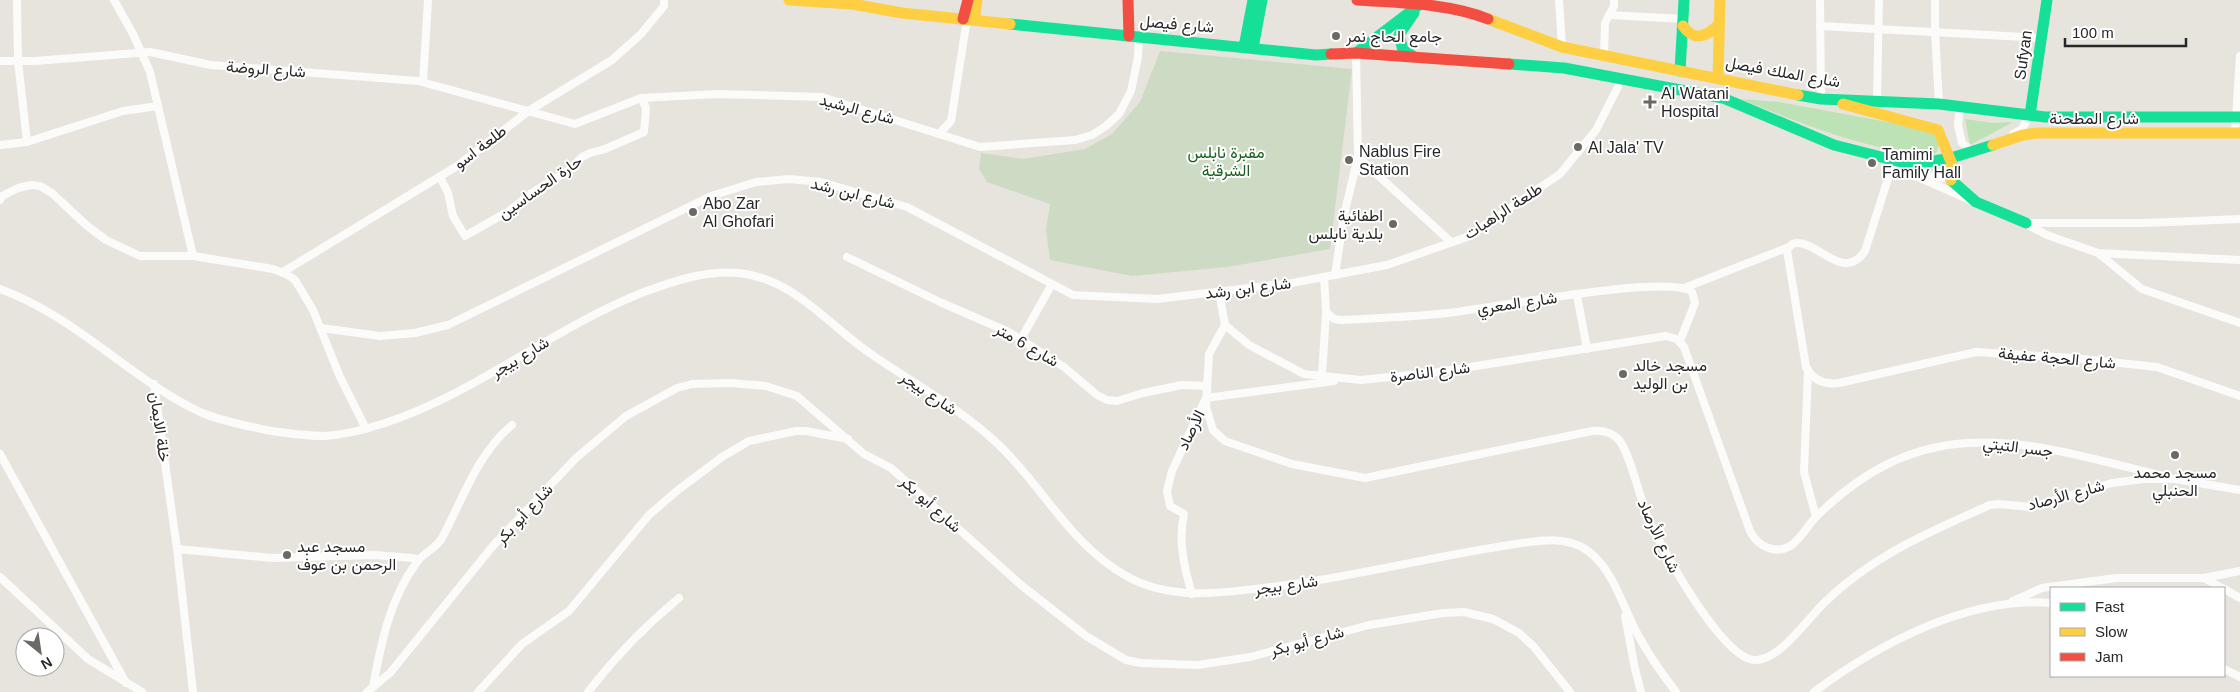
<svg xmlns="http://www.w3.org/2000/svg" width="2240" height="692" viewBox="0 0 2240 692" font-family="Helvetica,Vazirmatn,sans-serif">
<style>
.green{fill:#bde2b5}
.cemetery{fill:#cddbc4}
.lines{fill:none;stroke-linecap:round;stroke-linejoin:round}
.street{stroke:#fbfbfa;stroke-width:8}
.fast{stroke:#16e098;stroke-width:11}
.slow{stroke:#ffcf43;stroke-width:11}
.jam{stroke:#f24e42;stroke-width:11}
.poi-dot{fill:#6a6966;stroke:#fff;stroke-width:2}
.labels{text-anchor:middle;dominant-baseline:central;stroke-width:4;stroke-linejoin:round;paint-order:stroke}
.street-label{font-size:16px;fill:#272727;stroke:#fff}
.poi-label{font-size:16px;fill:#272727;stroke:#fff;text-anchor:start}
.park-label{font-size:16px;fill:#1a601e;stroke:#fff}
</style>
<rect width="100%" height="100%" fill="#e6e4dc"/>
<g class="green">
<path d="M1740,99l39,3 130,24 26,7 5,6 -3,13 -4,3c-66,-4 -132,-32 -193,-56z"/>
<polygon points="1965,119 1993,123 2013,122 1970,145"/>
</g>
<polygon class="cemetery" points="1160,51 1352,69 1330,249 1227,267 1132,276 1050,260 1046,230 1050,204 987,182 979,169 981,153 1023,159 1085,149 1112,134 1140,102"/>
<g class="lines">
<g class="street">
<polyline points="17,0 18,61 27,142"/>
<polyline points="114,0 133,34 150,72 193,256"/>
<polyline points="1559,0 1562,47"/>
<polyline points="1820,0 1821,99"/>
<polyline points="1935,0 1935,32 1939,104"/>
<polyline points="1609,15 1683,19"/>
<polyline points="1820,26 2042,38"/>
<polyline points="1604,57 1605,23 1614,6 1614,0"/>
<polyline points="0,61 35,61 150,52 211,65 418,81 575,124 641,98 718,94 822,97 980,147 1075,140 1092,135 1106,126 1119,114 1131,91 1138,57 1139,37"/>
<polyline points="423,82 428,0"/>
<polyline points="1877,101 1879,0"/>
<polyline points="1960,106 1958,125 1962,143 1972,151"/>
<polyline points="2235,133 2240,56"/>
<polyline points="939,134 951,121 967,19"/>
<polyline points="2013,134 2022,129 2030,115"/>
<polyline points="0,145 27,142 123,111 158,106"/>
<polyline points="1358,157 1451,242"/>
<polyline points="1889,164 1970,200"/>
<path d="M1892,166l-27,85c-23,34 -49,-15 -73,-7l-5,6 19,117c7,13 18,18 33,16l137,-31 97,6 84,9 83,29"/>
<polyline points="1916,174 1950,179"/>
<polyline points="440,177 448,193 453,216 465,236 509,211 530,194 569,170 582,157 590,153 605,149 644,132 646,108 641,98"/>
<polyline points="0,200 2,196 18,188 31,185 40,186 52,193 85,224 106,240 140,256 193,256 273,269 286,274 295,280 313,310 340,377 366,429"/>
<polyline points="2022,222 2047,235 2098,253 2240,260"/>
<polyline points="2028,223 2145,223 2240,219"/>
<polyline points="2098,253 2142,289 2240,323"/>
<polyline points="847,257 942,303 1009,332 1064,367 1097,395 1107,400 1117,401 1143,393 1182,385 1207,386"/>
<polyline points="283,272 457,166 530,110 612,60 641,34 664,6 664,0"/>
<polyline points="1335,275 1344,215 1358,157 1356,53"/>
<path d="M1324,277l2,35 8,7 7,1c36,-2 71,-3 107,-7 39,-4 222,-40 244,-21l3,11 -15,38"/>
<polyline points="1684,288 1789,247"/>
<path d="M0,289c75,27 129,89 200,123 20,9 44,13 66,18 19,3 39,6 58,6 20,-1 39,-6 58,-12 94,-30 170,-96 262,-132 30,-11 62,-22 95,-19 56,6 89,52 132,81 42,29 90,55 128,91 45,43 72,101 129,132 44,24 95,16 143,10 78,-9 154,-29 232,-41 27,-4 62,-13 85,5 26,19 35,57 50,84 11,20 24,39 38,57"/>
<path d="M1219,292l6,33 24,20 55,29 57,6 77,-8 228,-36 11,3 7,8 66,184c8,16 27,25 43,13 9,-7 15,-19 23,-27l-12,-45 4,-102"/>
<polyline points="1577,295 1587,349"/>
<path d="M1225,325l-16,29 -3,53 7,23 12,11 67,23 73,14 227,-47c10,-1 20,1 27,9 11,13 21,59 29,78 13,29 73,139 106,142 25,2 54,-42 71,-58 48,-47 105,-70 165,-97l9,-1 32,3 81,-24 32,-4h33"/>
<polyline points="321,328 380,336 415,333 448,325 711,196 756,182 789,179 821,182 907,207 1073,295 1157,299 1292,283 1387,265 1467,237 1560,174 1596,130 1622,79"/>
<polyline points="1021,339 1052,284"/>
<polyline points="1322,376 1326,312"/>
<polyline points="154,384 177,549 193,692"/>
<polyline points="0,454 126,683"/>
<polyline points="2175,479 2240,490"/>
<path d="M1816,517c111,-111 213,-74 347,-41"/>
<polyline points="177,549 272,558 375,555 413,558 418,560"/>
<polyline points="0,577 88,659 142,692"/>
<polyline points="2204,578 2222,588"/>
<polyline points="2224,589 2240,598"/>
<path d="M1192,594c-8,-27 -14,-53 -8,-80l-14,-8 -3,-15 5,-20 34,-73 128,-17"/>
<polyline points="2013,601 2042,588 2116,578 2204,578 2240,571"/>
<polyline points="1625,616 1635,669 1641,692"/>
<polyline points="2224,669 2240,677"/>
<path d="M373,687c8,-44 17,-89 44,-125 7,-10 19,-13 25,-24 21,-39 35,-84 70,-113"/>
<polyline points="367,692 390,673 492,547 576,458 626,416 677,388 692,384 731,383 766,386 797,396 864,454 891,468 1021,585 1086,636 1126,660 1141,663 1198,665 1250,657 1369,625 1443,613 1464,612 1493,619 1519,633 1534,647 1570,692"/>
<polyline points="478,692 522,644 569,611 649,515 678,490 722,457 749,441 796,431 806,431 848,439"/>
<path d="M588,692c27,-35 57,-66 91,-94"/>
<path d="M1814,692c64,-48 155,-96 237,-89"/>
</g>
<g class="fast">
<polyline points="1010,24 1316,55 1331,54"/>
<polyline points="1244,47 1253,0"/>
<polyline points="1253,48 1262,0"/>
<polyline points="1356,53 1419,5"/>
<polyline points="1413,56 1403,50 1399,35 1414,13"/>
<polyline points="1509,64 1564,68 1723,98 1834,145 1901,162 1928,162 1951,158 1993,145"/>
<polyline points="1680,71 1684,0"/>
<polyline points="1798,95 1821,99 1939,104 2045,117 2240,117"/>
<polyline points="2030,115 2047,0"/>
<polyline points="1951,180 1976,202 2026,223"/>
</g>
<g class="slow">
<polyline points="789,0 852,4 902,13 1010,24"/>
<polyline points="1488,19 1562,47 1798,95"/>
<polyline points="974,20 977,0"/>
<path d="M1683,26c11,16 24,11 36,-2"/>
<polyline points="1718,78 1720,0"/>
<polyline points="1843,104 1938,130 1952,164 1951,180"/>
<polyline points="1993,145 2023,135 2037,133 2240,133"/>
</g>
<g class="jam">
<polyline points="1128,0 1129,36"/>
<path d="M1357,0c43,3 91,3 131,19"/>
<polyline points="963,19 968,0"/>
<polyline points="1331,54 1356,53 1509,64"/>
</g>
</g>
<g class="poi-dot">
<circle cx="1336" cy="36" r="5"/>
<path d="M1647.5 94.5h5v5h5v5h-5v5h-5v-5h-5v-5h5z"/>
<circle cx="1578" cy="147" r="5"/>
<circle cx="1349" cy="160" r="5"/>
<circle cx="1872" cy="163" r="5"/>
<circle cx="693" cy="212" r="5"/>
<circle cx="1393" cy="224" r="5"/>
<circle cx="1623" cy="374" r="5"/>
<circle cx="2175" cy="455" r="5"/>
<circle cx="287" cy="555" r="5"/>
</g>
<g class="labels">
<g class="street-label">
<text transform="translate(1177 24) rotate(5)">شارع فيصل</text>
<text transform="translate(2023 55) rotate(-82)">Sufyan</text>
<text transform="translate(266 69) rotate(4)">شارع الروضة</text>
<text transform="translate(1783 72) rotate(10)">شارع الملك فيصل</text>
<text transform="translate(857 109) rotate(15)">شارع الرشيد</text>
<text x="2094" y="118">شارع المطحنة</text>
<text transform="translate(480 147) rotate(-37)">طلعة اسو</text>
<text transform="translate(540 187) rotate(-35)">حارة الحساسين</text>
<text transform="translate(853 193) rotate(14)">شارع ابن رشد</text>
<text transform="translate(1503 211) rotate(-33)">طلعة الراهبات</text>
<text transform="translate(1248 288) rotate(-7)">شارع ابن رشد</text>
<text transform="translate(1517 303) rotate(-8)">شارع المعري</text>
<text transform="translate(1027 345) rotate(30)">شارع 6 متر</text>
<text transform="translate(520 357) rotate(-31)">شارع بيجر</text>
<text transform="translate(2057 358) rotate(5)">شارع الحجة عفيفة</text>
<text transform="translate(1430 372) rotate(-7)">شارع الناصرة</text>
<text transform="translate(929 393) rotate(34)">شارع بيجر</text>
<text transform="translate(160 427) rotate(82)">خلة الايمان</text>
<text transform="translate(1191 430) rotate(-64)">الأرصاد</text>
<text transform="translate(2018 447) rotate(7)">جسر التيتي</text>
<text transform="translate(2066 495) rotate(-15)">شارع الأرصاد</text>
<text transform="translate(931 504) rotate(42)">شارع أبو بكر</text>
<text transform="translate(524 514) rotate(-47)">شارع أبو بكر</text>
<text transform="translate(1659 536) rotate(65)">شارع الأرصاد</text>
<text transform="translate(1286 585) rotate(-8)">شارع بيجر</text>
<text transform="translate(1307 641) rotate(-15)">شارع أبو بكر</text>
</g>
<g class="poi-label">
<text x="1346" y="36">جامع الحاج نمر</text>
<text x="1661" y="93">Al Watani<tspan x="1661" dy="18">Hospital</tspan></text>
<text x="1588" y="147">Al Jala' TV</text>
<text x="1359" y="151">Nablus Fire<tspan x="1359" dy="18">Station</tspan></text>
<text x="1882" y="154">Tamimi<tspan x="1882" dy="18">Family Hall</tspan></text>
<text x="703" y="203">Abo Zar<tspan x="703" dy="18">Al Ghofari</tspan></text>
<text x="1383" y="215" text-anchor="end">اطفائية<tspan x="1383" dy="18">بلدية نابلس</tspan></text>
<text x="1633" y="365">مسجد خالد<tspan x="1633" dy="18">بن الوليد</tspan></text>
<text x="2175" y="472" text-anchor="middle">مسجد محمد<tspan x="2175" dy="18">الحنبلي</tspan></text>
<text x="297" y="546">مسجد عبد<tspan x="297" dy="18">الرحمن بن عوف</tspan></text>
</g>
<g class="park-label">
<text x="1226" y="152">مقبرة نابلس<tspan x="1226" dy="18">الشرقية</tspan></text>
</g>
</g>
<rect x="2050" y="587" width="175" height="90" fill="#ffffff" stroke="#a9a9a9"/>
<rect x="2060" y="603" width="25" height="8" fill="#16e098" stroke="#a9a9a9"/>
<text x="2095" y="612" font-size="15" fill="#272727">Fast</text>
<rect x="2060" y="628" width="25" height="8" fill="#ffcf43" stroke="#a9a9a9"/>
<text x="2095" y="637" font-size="15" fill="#272727">Slow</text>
<rect x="2060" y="653" width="25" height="8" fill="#f24e42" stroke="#a9a9a9"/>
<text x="2095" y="662" font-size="15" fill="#272727">Jam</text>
<g transform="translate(40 652) rotate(150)"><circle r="24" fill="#ffffff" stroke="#a9a9a9"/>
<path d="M0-4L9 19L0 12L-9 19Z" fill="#6a6966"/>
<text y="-8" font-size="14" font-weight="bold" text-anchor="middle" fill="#272727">N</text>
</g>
<path d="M2065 38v8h121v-8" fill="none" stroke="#272727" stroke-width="2.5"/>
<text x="2072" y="38" font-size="15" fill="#272727" stroke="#ffffff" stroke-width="4" paint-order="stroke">100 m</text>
</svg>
